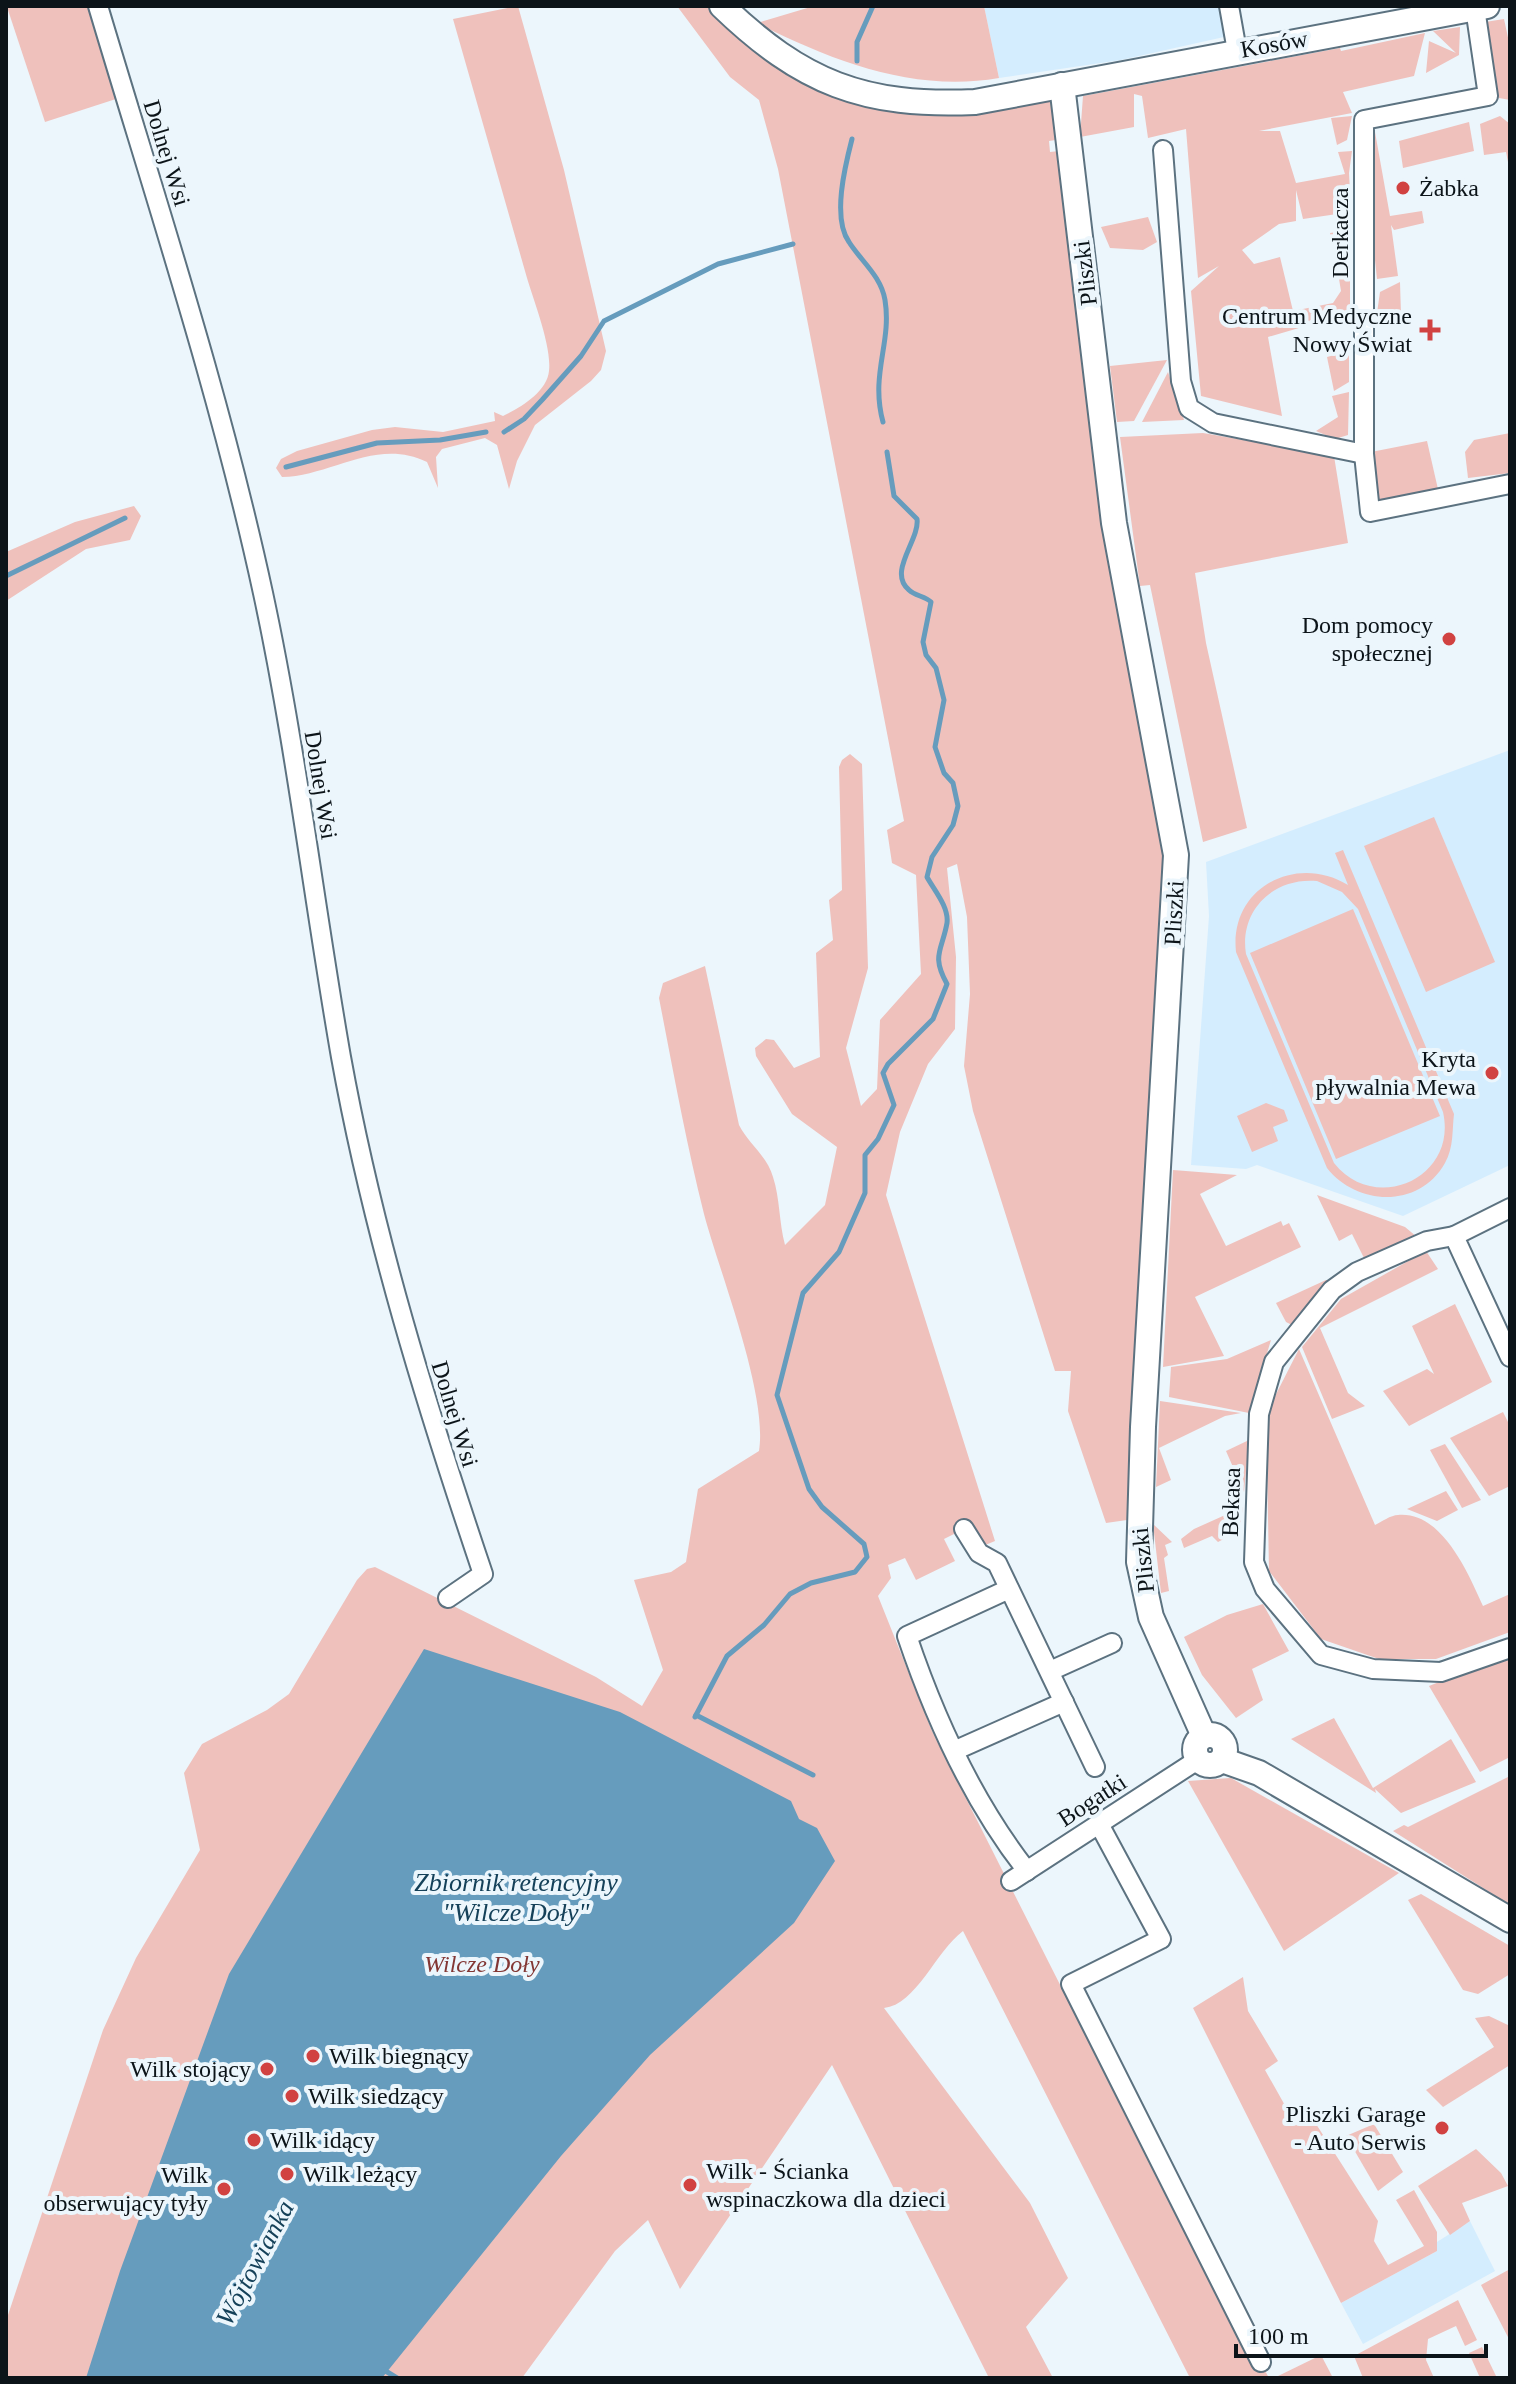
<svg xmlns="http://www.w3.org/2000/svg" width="1516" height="2384" viewBox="0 0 1516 2384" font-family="'Times New Roman',serif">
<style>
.built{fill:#d4edfe}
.green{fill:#efc1bc;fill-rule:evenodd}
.water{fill:#669cbd}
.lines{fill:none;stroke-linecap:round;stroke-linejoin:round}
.stream{stroke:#669cbd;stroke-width:5}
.street-casing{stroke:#5c7280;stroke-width:22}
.secondary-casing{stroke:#5c7280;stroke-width:28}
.street{stroke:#fff;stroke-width:18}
.secondary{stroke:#fff;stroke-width:24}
.poi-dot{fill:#d14241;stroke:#ecf6fc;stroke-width:3}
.labels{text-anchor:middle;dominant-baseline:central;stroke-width:8;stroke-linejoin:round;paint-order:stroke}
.street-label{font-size:24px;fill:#0c1419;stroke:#ecf6fc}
.poi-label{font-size:24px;fill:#0c1419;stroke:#ecf6fc;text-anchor:start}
.park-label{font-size:24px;font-style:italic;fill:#833734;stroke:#ecf6fc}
.water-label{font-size:26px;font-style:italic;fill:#154159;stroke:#ecf6fc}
</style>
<rect width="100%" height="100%" fill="#ecf6fc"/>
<g class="built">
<polygon points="984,6 1219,6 1224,37 1121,60 999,78"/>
<polygon points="1510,750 1510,1165 1403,1216 1257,1165 1246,1169 1191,1165 1209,916 1206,862"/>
<polygon points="1470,2221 1495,2271 1363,2344 1341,2303 1437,2251 1437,2242"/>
</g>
<g class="green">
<polygon points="93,6 119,98 45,122 7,7"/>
<path d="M518,6l46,164 42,181 -5,19 -10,11 -56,44 -18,36 -8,28 -12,-44 -12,-7 -43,11 -6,8 2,31 -11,-26c-50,-25 -96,14 -145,15l-6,-9 5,-9 16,-8 75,-21 23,-3 48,5 52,-11 -1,-9 9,4c17,-8 44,-24 46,-45 3,-26 -17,-74 -24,-100 -24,-84 -48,-168 -72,-252z"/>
<path d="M677,6h45l17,16 137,75 186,-12 7,53 -20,3 1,11 9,-1 107,712 -39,657 -21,3 -38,-112 3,-40h-16l-82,-260 -9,-45 6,-72 -3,-77 -10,-53 -10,4 9,89 -1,72 -27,35 -28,68 -14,63 109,346 -12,5 -11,-21 -28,14 11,22 -39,19 -11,-22 -17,7 3,13 -13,18 54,135 323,640 8,-4 6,11h-79l-227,-447c-27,20 -47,74 -79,77l146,195 38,75 -42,49 27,51h-64l-157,-313 -152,224 -32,-69 -33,31 -93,127h-516v-57l97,-291 33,-72 64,-108 -16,-77 18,-29 65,-34 22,-16 68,-114 10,-11 8,-2 221,110 46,29 21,-36 -29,-90 37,-8 15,-10 12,-73 61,-38c9,-57 -39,-177 -55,-237 -18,-72 -31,-144 -45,-216l4,-15 42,-17 34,159c9,18 28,31 34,52 7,21 6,46 12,68l40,-40 12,-58 -45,-33 -36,-58 -1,-8 11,-9 8,1 20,28 26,-11 -4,-104 17,-13 -4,-40 13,-10 -3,-123 3,-7 8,-6 12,10 6,204 -22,80 15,58 16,-17 3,-69 41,-46 -5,-99 -24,-12 -5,-33 17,-9 -126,-652 -19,-69 -29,-23z"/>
<path d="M814,6h170l15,72c-85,15 -167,-17 -242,-55z"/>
<polygon points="1504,19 1510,47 1510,100 1488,96 1479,23"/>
<polygon points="1460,27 1459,55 1426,73 1429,41 1456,53 1433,31"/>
<polygon points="1425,33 1414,76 1343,92 1352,113 1259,131 1280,131 1296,183 1345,174 1338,152 1352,151 1349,173 1351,212 1303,219 1296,190 1296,221 1279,224 1242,250 1254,264 1280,257 1293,311 1333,303 1341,291 1338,273 1350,270 1350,313 1268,337 1282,416 1201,396 1191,291 1219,266 1198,278 1186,129 1148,138 1142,96 1134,94 1134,127 1080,137 1083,96 1340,48 1341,51"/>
<polygon points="1352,116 1347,140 1337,145 1331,118"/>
<polygon points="1500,116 1510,124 1510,172 1506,152 1484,155 1480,124"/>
<polygon points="1469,122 1474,151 1403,168 1399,141"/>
<polygon points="1375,132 1390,216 1422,211 1424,223 1394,230 1391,225 1398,276 1377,279 1371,223"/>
<polygon points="1148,217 1157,242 1143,250 1110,248 1101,227"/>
<polygon points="1351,230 1350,261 1337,263 1330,233"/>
<polygon points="1400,282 1401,315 1376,320 1380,292"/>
<polygon points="1349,351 1349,382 1334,391 1327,357"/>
<polygon points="1167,360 1134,421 1117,422 1110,366"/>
<polygon points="1168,372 1184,420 1142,422"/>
<polygon points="1349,392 1348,435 1335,439 1316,431 1338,417 1332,396"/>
<polygon points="1203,433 1334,456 1348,543 1195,573 1206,643 1247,828 1203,842 1150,585 1140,586 1120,437"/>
<polygon points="1510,433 1510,473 1468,478 1465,452 1474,440"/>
<polygon points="1427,441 1440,498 1369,505 1371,452"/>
<polygon points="134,506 141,516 130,540 86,549 6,601 6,552 75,522"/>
<polygon points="1434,817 1495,962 1426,992 1364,846"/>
<path d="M1343,850l111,264c-2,16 0,33 -9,49 -26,46 -88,43 -118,5l-91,-216c-7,-64 60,-99 112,-67l-13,-32zM1317,881l25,11 16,17 85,203c15,66 -68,103 -109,51l-88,-209c-7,-43 27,-77 71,-73z"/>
<polygon points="1353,909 1440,1116 1336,1159 1250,953"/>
<polygon points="1266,1103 1284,1110 1288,1121 1273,1127 1278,1141 1252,1152 1237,1116"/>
<polygon points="1173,1170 1237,1175 1200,1194 1226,1246 1281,1221 1283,1226 1289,1223 1301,1247 1195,1297 1224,1356 1163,1367"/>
<polygon points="1317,1195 1405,1227 1417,1237 1364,1258 1352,1234 1339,1241"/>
<polygon points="1426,1251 1438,1269 1320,1328 1348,1393 1365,1406 1332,1419 1302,1347 1341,1299"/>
<polygon points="1326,1280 1329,1282 1292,1325 1286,1322 1276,1303"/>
<polygon points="1455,1304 1492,1382 1409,1426 1383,1391 1427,1369 1434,1374 1412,1326"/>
<polygon points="1271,1340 1249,1413 1169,1397 1171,1367 1227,1359"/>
<path d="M1299,1349l76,176c6,-3 16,-10 23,-10 44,-4 70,58 85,91l27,-12v38l-74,27h-57l-58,-20 -52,-68 -2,-107 3,-58z"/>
<polygon points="1160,1401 1241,1413 1225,1416 1159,1448 1171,1480 1156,1487"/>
<polygon points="1503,1412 1510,1426 1510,1486 1489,1496 1450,1438"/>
<polygon points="1249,1440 1244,1492 1226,1451"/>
<polygon points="1445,1444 1481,1500 1462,1508 1430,1450"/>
<polygon points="1446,1491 1458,1510 1437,1521 1407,1509"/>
<polygon points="1243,1507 1239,1531 1218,1542 1212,1536 1184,1548 1181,1539 1194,1529"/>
<polygon points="1153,1524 1172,1542 1165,1545 1168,1555 1164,1558 1169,1591 1161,1593"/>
<polygon points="1263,1604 1289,1651 1252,1669 1263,1700 1236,1718 1202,1675 1184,1637 1227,1615"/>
<polygon points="1510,1654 1510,1757 1480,1772 1429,1686"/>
<polygon points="1334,1718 1373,1788 1451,1739 1476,1782 1401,1813 1375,1789 1376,1793 1291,1739"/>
<polygon points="1510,1776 1510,1905 1393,1831 1404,1825 1408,1827"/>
<polygon points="1230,1778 1231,1778 1399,1873 1284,1951 1188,1781"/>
<polygon points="1421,1894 1510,1946 1510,1974 1478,1994 1463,1990 1408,1900"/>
<polygon points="1243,1977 1248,2011 1278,2061 1265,2070 1287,2109 1302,2102 1378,2221 1374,2241 1388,2265 1424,2246 1396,2200 1414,2190 1437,2232 1437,2251 1341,2303 1193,2008"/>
<polygon points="1489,2016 1510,2026 1510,2065 1443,2107 1426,2090 1494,2047 1475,2018"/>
<polygon points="1374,2124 1403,2172 1378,2191 1346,2136"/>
<polygon points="1476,2149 1501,2173 1508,2186 1462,2203 1470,2221 1450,2235 1418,2186"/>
<polygon points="1510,2269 1510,2341 1481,2285"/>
<polygon points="1458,2300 1477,2340 1465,2346 1456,2326 1428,2339 1426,2360 1434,2378 1363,2378 1354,2356"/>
<polygon points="1482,2347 1497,2378 1480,2378 1469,2353"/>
<polygon points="1321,2355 1333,2378 1274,2378"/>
</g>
<polygon class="water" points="424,1649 620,1712 791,1801 799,1819 817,1828 835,1861 794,1923 650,2055 561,2156 382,2378 86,2378 120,2271 229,1974"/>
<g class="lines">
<g class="stream">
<polyline points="857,61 857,42 873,6"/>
<path d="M852,139c-7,27 -20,79 -3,103 12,19 32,34 36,58 7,43 -15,74 -2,122"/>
<polyline points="504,432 524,419 542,400 581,356 604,321 718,264 793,244"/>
<polyline points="286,467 377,443 440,440 486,432"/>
<polyline points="6,576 125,518"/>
<polyline points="696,1715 813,1775"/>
<path d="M695,1717l32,-61 37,-31 26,-31 21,-11 44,-11 12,-15 -3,-13 -42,-37 -13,-18 -32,-94 26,-102 36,-41 26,-59v-38l13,-16 16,-34 -11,-32 5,-9 45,-45 14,-35c-16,-29 -5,-33 0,-61 2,-16 -13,-33 -20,-46l5,-20 21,-32 5,-19 -5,-23 -9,-10 -9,-26 9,-47 -8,-32 -10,-13 -3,-13 8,-40c-6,-6 -16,-6 -22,-12 -22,-18 11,-50 8,-71l-23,-23 -7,-44"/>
<polyline points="384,2370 397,2378"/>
</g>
<defs>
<g id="street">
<path d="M98,6c58,195 122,388 165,587 33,153 51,310 78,464 32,177 85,348 142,517l-35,24"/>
<polyline points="1229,6 1237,51"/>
<polyline points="1475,8 1488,96 1364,120 1364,454 1370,512 1510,484"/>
<polyline points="1163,150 1181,381 1189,408 1213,423 1364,454"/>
<polyline points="1510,1208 1454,1236 1510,1357"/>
<polyline points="1454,1236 1427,1241 1357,1272 1332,1290 1274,1362 1259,1414 1254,1562 1265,1589 1321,1655 1373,1669 1441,1672 1510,1648"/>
<polyline points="964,1529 979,1553 997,1563 1095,1767"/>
<path d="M1009,1589l-102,47c28,83 66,166 120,235"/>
<polyline points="1050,1671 1112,1643"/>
<polyline points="956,1750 1064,1702"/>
<polyline points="1099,1824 1161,1939 1071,1984 1261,2362"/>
<polyline points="1011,1881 1199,1759"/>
</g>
<g id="secondary">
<path d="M722,6c80,77 142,101 253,96l512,-96"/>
<polyline points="1062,85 1114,523 1176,855 1143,1427 1139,1562 1151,1617 1204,1736"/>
<circle cx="1210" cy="1750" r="15"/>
<polyline points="1222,1760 1259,1773 1510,1920"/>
</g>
</defs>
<use href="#street" class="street-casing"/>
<use href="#secondary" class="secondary-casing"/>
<use href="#street" class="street"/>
<use href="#secondary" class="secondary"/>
</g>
<g class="poi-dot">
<circle cx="1403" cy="188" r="8"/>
<path d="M1426 318h8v8h8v8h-8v8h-8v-8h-8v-8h8z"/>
<circle cx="1449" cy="639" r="8"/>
<circle cx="1492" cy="1073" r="8"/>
<circle cx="313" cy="2056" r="8"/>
<circle cx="267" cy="2069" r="8"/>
<circle cx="292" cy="2096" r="8"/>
<circle cx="1442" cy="2128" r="8"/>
<circle cx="254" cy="2140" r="8"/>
<circle cx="287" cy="2174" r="8"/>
<circle cx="690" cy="2185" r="8"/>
<circle cx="224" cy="2189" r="8"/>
</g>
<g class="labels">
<g class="street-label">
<text transform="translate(1274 44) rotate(-10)">Kosów</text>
<text transform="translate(167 153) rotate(73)">Dolnej Wsi</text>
<text transform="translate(1340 233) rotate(-90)">Derkacza</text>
<text transform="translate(1085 273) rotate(-97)">Pliszki</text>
<text transform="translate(321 785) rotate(81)">Dolnej Wsi</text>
<text transform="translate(1174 913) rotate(-87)">Pliszki</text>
<text transform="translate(455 1414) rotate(73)">Dolnej Wsi</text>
<text transform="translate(1231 1502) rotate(-88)">Bekasa</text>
<text transform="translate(1143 1560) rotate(-96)">Pliszki</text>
<text transform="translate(1092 1800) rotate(-33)">Bogatki</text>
</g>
<g class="poi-label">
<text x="1419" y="188">Żabka</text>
<text x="1412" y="316" text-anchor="end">Centrum Medyczne<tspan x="1412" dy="28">Nowy Świat</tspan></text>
<text x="1433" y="625" text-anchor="end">Dom pomocy<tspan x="1433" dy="28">społecznej</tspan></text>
<text x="1476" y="1059" text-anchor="end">Kryta<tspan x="1476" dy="28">pływalnia Mewa</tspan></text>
<text x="329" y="2056">Wilk biegnący</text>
<text x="251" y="2069" text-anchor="end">Wilk stojący</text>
<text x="308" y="2096">Wilk siedzący</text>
<text x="1426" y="2114" text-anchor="end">Pliszki Garage<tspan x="1426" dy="28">- Auto Serwis</tspan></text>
<text x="270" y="2140">Wilk idący</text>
<text x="706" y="2171">Wilk - Ścianka<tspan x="706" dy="28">wspinaczkowa dla dzieci</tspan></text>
<text x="303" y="2174">Wilk leżący</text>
<text x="208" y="2175" text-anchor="end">Wilk<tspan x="208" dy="28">obserwujący tyły</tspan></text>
</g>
<g class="park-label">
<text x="482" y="1964">Wilcze Doły</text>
</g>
<g class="water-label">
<text x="516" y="1882">Zbiornik retencyjny<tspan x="516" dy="30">"Wilcze Doły"</tspan></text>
<text transform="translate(255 2263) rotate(-62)">Wójtowianka</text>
</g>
</g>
<rect width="1516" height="2384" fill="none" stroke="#0c1419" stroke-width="16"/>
<path d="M1236 2344v12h250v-12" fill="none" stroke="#0c1419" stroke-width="4"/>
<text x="1248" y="2344" font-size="24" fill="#0c1419" stroke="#ecf6fc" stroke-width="6" paint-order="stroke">100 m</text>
</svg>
